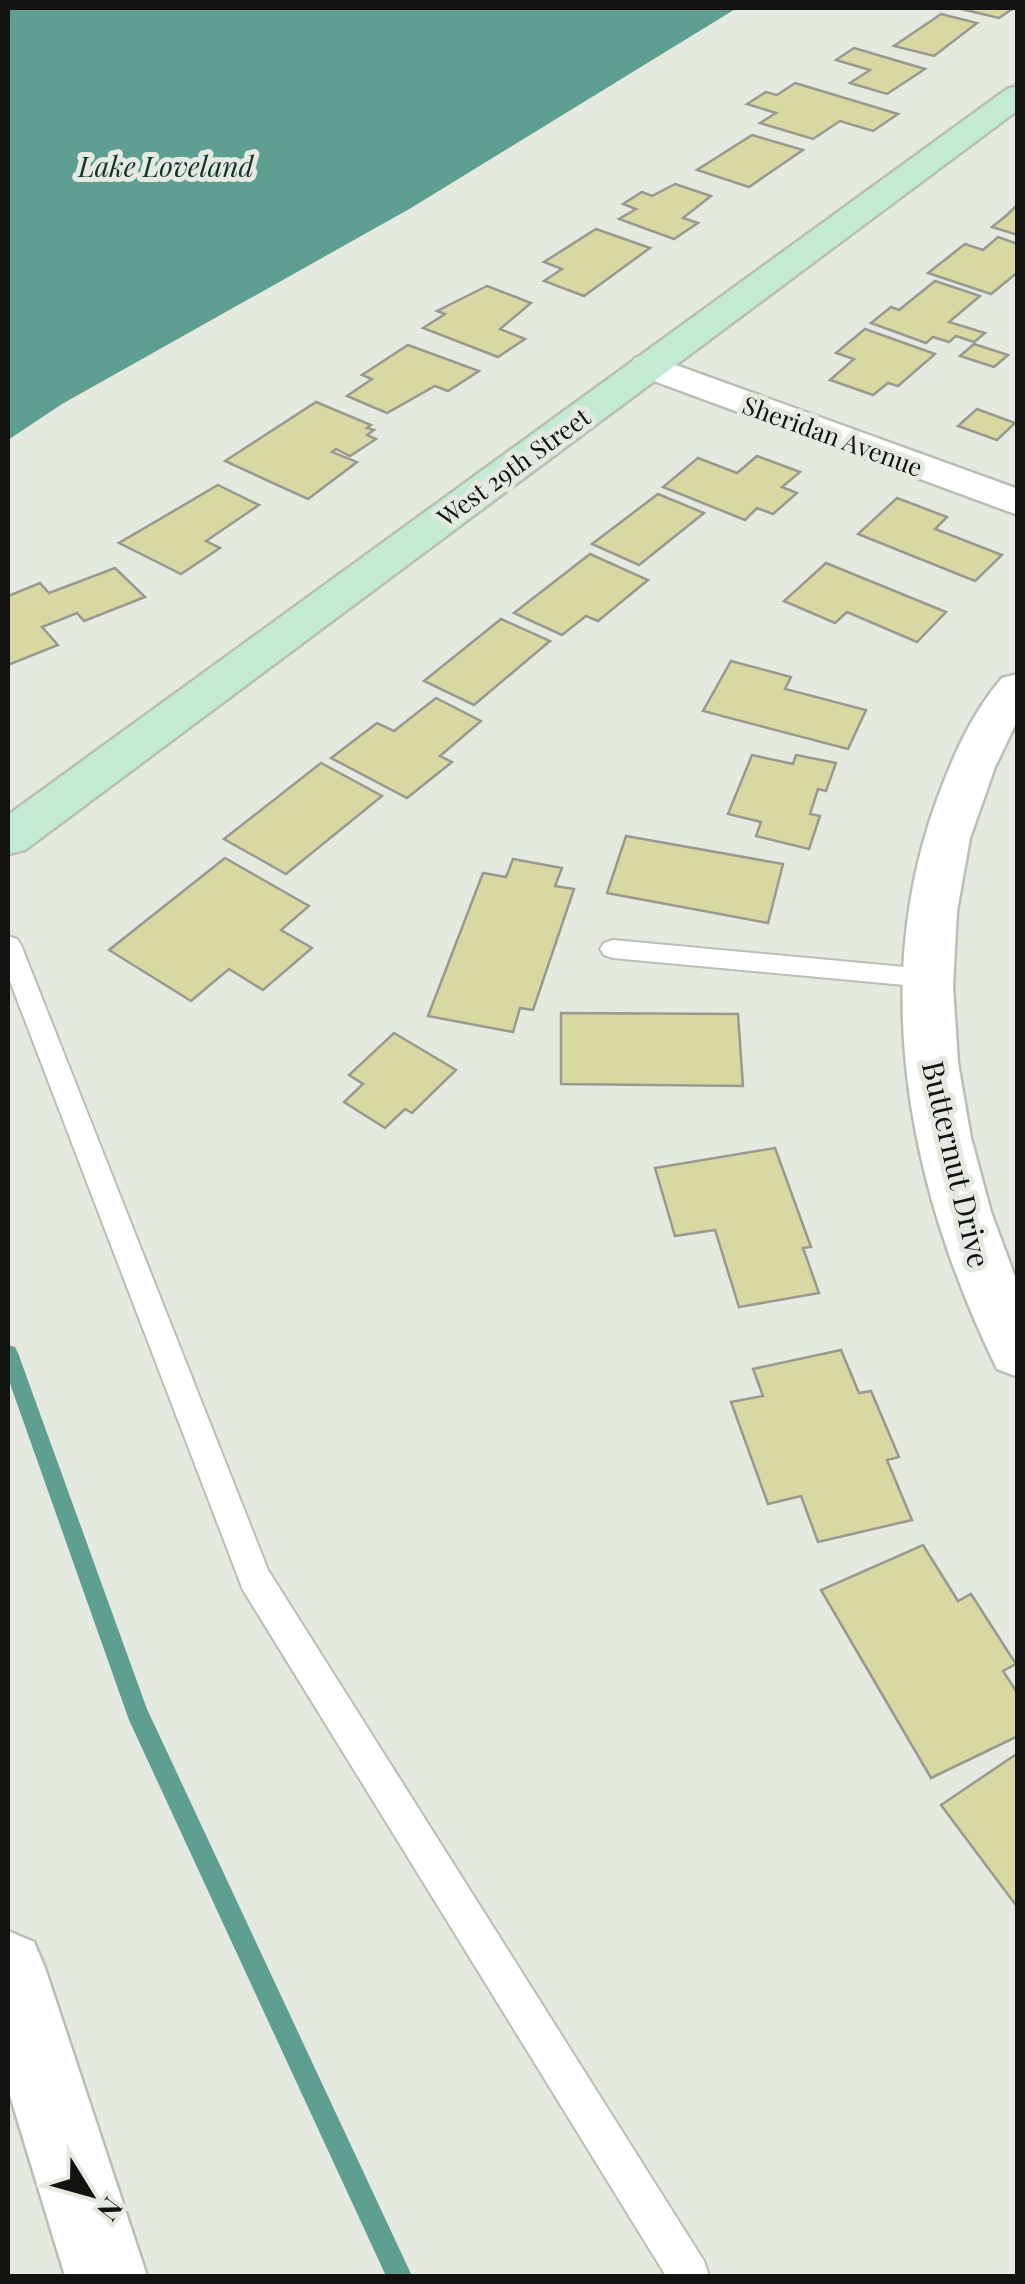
<svg xmlns="http://www.w3.org/2000/svg" width="1025" height="2284" viewBox="0 0 1025 2284" font-family="'Playfair Display',serif">
<style>
.water{fill:#5f9f92}
.lines{fill:none;stroke-linecap:round;stroke-linejoin:round}
.stream{fill:#5f9f92;fill-rule:evenodd}
.building{fill:#d8d8a2;stroke:#999990;stroke-width:2.5}
.lane-casing{stroke:#babfb6;stroke-width:4}
.street-casing{stroke:#babfb6;stroke-width:5}
.secondary-casing{stroke:#babfb6;stroke-width:5}
.lane{fill:#fff;fill-rule:evenodd}
.street{fill:#fff;fill-rule:evenodd}
.secondary{fill:#c2ead5;fill-rule:evenodd}
.labels{text-anchor:middle;dominant-baseline:central;stroke-width:10;stroke-linejoin:round;paint-order:stroke}
.far-street-label{font-size:25px;fill:#121310;stroke:#e5eae1}
.far-water-label{font-size:28px;font-style:italic;fill:#12322c;stroke:#e5eae1}
.street-label{font-size:30px;fill:#121310;stroke:#e5eae1}
</style>
<rect width="100%" height="100%" fill="#e5eae1"/>
<polygon class="water" points="8,8 737,8 411,208 62,404 8,440"/>
<g class="lines">
<polygon class="stream" points="8,1345 15,1347 18,1353 147,1709 412,2276 386,2276 129,1720 8,1378"/>
</g>
<g class="building">
<polygon points="957,8 1014,8 999,18"/>
<polygon points="941,14 977,23 934,56 894,46"/>
<polygon points="854,48 925,69 887,94 850,83 870,70 836,60"/>
<polygon points="795,83 898,114 873,131 840,121 813,139 760,123 776,113 747,104 766,92 777,95"/>
<polygon points="752,135 803,150 749,187 697,170"/>
<polygon points="675,184 711,196 683,218 698,223 674,239 619,219 636,209 623,204 642,192 652,196"/>
<polygon points="1018,204 1018,235 992,227 1007,215"/>
<polygon points="596,229 650,248 584,296 544,281 562,269 544,262"/>
<polygon points="998,237 1018,244 1018,272 991,294 928,273 965,244 983,250"/>
<polygon points="935,281 980,296 949,322 985,333 974,342 956,336 949,342 933,337 926,343 871,323 891,307 899,310"/>
<polygon points="487,286 531,303 500,329 525,339 498,357 423,328 445,314 437,311"/>
<polygon points="865,329 935,354 898,386 888,383 873,395 830,380 854,359 836,353"/>
<polygon points="974,344 1008,355 994,367 960,356"/>
<polygon points="408,345 479,371 448,391 435,386 387,413 347,396 372,379 362,375"/>
<polygon points="316,402 371,425 367,428 374,430 367,435 376,439 350,456 336,449 332,452 357,462 308,499 225,461"/>
<polygon points="977,409 1015,423 997,440 958,426"/>
<polygon points="757,456 800,472 782,487 797,493 773,514 757,508 745,520 663,487 698,458 737,473"/>
<polygon points="218,485 259,505 206,541 220,548 181,574 119,543"/>
<polygon points="658,494 704,513 639,565 592,544"/>
<polygon points="897,498 947,517 935,529 1002,555 975,581 858,534"/>
<polygon points="590,554 648,580 598,621 586,616 562,635 514,613"/>
<polygon points="826,563 946,612 917,642 847,612 835,623 784,601"/>
<polygon points="115,568 145,597 84,621 77,613 42,627 58,645 8,665 8,596 40,583 49,593"/>
<polygon points="501,619 550,641 474,705 424,681"/>
<polygon points="731,661 791,677 785,689 866,710 848,749 703,711"/>
<polygon points="436,698 481,721 440,756 452,762 407,798 331,758 377,723 394,731"/>
<polygon points="752,755 793,764 796,755 836,763 826,791 818,789 810,814 820,816 809,849 756,836 761,822 728,814"/>
<polygon points="321,763 382,796 286,874 224,839"/>
<polygon points="626,836 783,864 768,923 607,893"/>
<polygon points="225,858 309,906 281,930 312,948 263,990 229,969 191,1001 109,950"/>
<polygon points="513,859 562,868 555,886 574,889 533,1010 520,1008 513,1032 428,1016 483,873 506,877"/>
<polygon points="561,1013 738,1014 743,1086 561,1084"/>
<polygon points="394,1033 456,1070 412,1113 405,1109 385,1128 344,1102 363,1084 349,1075"/>
<polygon points="775,1148 811,1247 803,1248 819,1293 739,1307 715,1230 675,1236 655,1168"/>
<polygon points="841,1350 859,1393 871,1391 899,1457 887,1460 912,1520 818,1542 801,1496 768,1504 731,1402 763,1396 753,1369"/>
<polygon points="923,1545 958,1601 971,1594 1016,1664 1003,1671 1018,1694 1018,1736 931,1778 821,1590"/>
<polygon points="1018,1753 1018,1908 941,1805"/>
</g>
<g class="lines">
<defs>
<g id="lane">
<polygon points="8,936 17,939 21,945 268,1570 704,2261 709,2276 666,2276 243,1590 8,976"/>
<polygon points="613,940 926,969 935,971 939,978 935,985 926,987 613,958 604,955 600,949 604,943"/>
</g>
<g id="street">
<polygon points="648,355 1018,489 1018,515 635,374 630,366 635,358"/>
<path d="M1018,674v45l-23,48 -25,71 -13,73 -4,76 5,76 13,75 20,74 27,73v92l-21,-8c-86,-177 -130,-382 -59,-572 16,-43 34,-84 64,-119z"/>
<polygon points="8,1931 34,1942 45,1968 147,2276 65,2276 8,2089"/>
</g>
<polygon id="secondary" points="1018,86 1018,110 25,850 8,854 8,815 1007,89"/>
</defs>
<use href="#lane" class="lane-casing"/>
<use href="#street" class="street-casing"/>
<use href="#secondary" class="secondary-casing"/>
<use href="#lane" class="lane"/>
<use href="#street" class="street"/>
<use href="#secondary" class="secondary"/>
</g>
<g class="labels">
<g class="far-street-label">
<text transform="translate(833 435) rotate(20)">Sheridan Avenue</text>
<text transform="translate(513 466) rotate(-36)">West 29th Street</text>
</g>
<g class="far-water-label">
<text x="166" y="165">Lake Loveland</text>
</g>
<g class="street-label">
<text transform="translate(957 1164) rotate(77)">Butternut Drive</text>
</g>
</g>
<rect width="1025" height="2284" fill="none" stroke="#121310" stroke-width="20"/>
<g transform="translate(90 2194) rotate(127)" stroke="#e5eae1" stroke-width="8" paint-order="stroke">
<path d="M0-8L18 38L0 25L-18 38Z" fill="#121310"/>
<text y="-15" font-size="28" font-weight="bold" text-anchor="middle" fill="#121310">N</text>
</g>
</svg>
